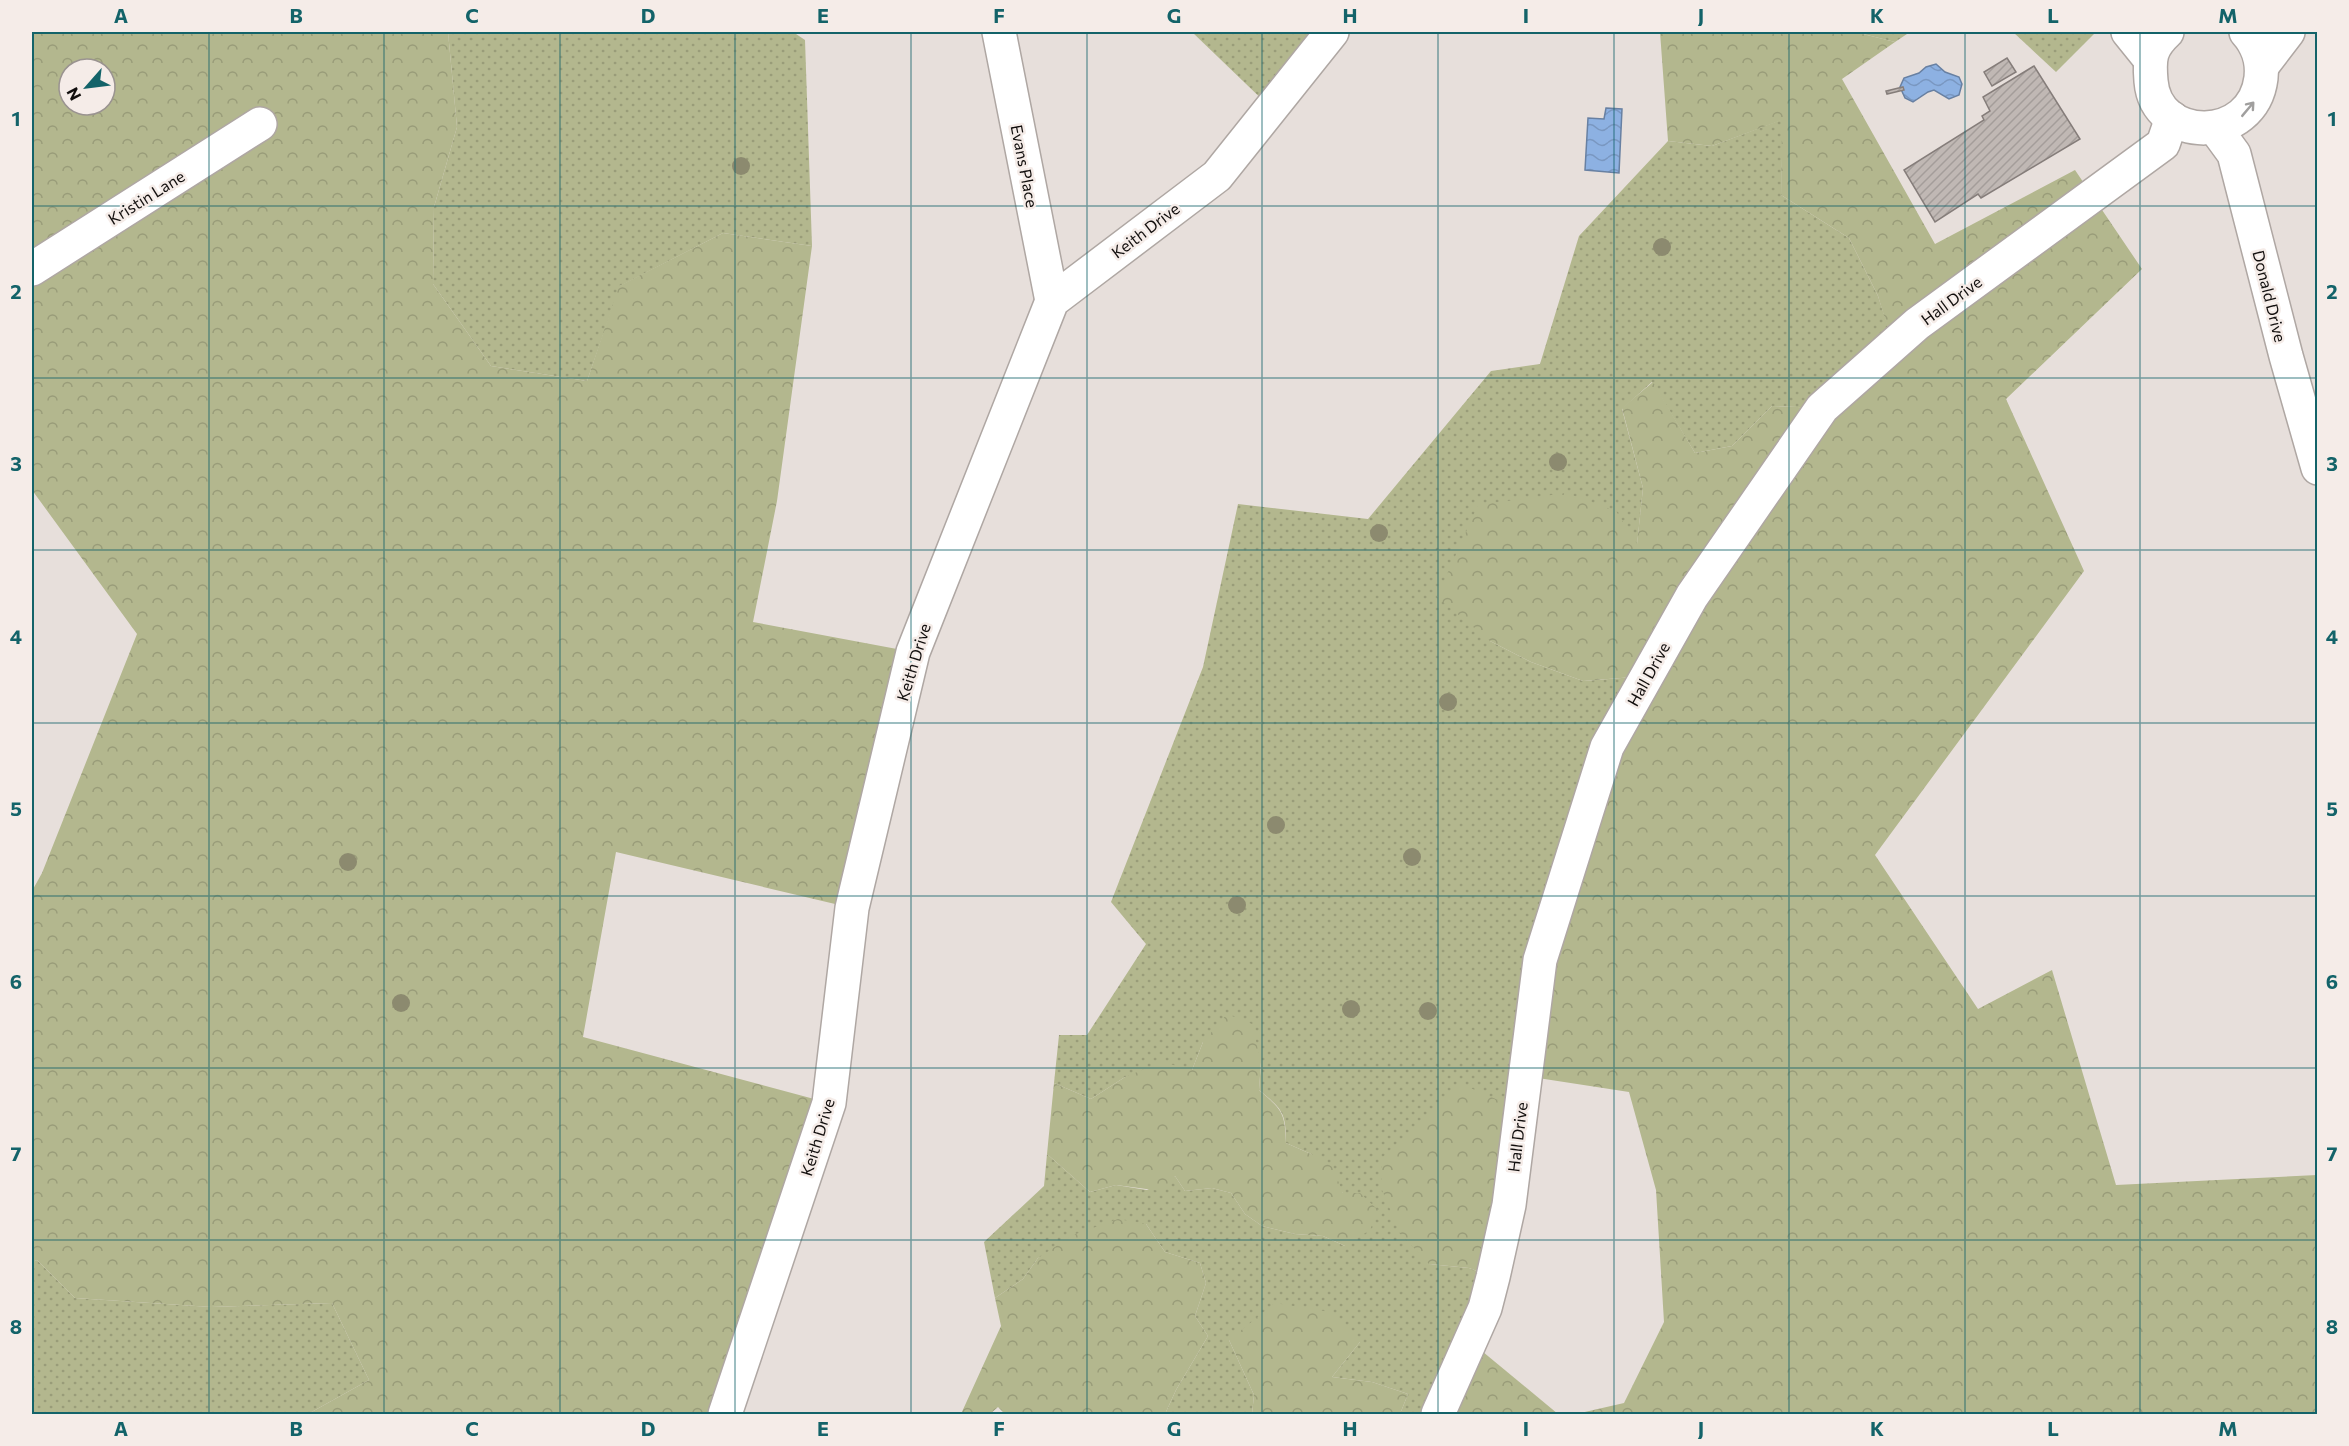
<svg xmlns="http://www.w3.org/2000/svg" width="2349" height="1446" viewBox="0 0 2349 1446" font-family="Commissioner,sans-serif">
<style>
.grass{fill:url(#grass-dots)}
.forest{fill:url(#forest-crowns);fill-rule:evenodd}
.water{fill:url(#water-waves);stroke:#6880a2;stroke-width:1.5}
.building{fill:url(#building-hatch);stroke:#857d7a;stroke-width:1.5}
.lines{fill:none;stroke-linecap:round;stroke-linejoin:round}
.minor-casing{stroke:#afa7a3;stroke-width:36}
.minor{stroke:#fff;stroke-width:33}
.tree{fill:#8c8a6f}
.oneway{stroke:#a09f9e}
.grid{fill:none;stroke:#136369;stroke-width:1.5;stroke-opacity:0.55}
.labels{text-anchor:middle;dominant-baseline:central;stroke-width:5;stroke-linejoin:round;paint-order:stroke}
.street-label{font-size:16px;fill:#110e0d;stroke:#f5ece8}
.neatline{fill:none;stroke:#136369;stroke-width:2}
.grid-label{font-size:20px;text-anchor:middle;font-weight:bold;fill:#136369}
</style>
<defs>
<pattern id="grass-dots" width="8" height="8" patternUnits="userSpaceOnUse" patternTransform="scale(1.5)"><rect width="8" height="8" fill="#b3b78e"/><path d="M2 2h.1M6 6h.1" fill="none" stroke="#999c79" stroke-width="1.8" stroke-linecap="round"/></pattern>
<pattern id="forest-crowns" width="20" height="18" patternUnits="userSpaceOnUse" patternTransform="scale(1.5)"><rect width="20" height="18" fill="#b3b78e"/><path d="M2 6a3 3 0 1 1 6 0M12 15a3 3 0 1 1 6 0" fill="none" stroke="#999c79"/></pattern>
<pattern id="water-waves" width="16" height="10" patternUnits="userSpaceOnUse" patternTransform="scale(1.5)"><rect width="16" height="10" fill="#8db1e2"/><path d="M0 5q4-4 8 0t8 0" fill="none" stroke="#7997c1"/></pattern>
<pattern id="building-hatch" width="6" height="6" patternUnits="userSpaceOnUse" patternTransform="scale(1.5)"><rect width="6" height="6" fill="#c0b8b4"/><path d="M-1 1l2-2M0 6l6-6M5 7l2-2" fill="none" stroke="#a49d9a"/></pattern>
</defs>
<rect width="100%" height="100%" fill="#e7dfdb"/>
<g class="grass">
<polygon points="448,32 793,32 805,40 812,246 723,233 620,286 587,381 491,366 433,284 434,207 457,127"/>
<polygon points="1192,32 1332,32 1271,108"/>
<polygon points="1855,32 1910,32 1895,42"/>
<polygon points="2013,32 2096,32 2056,72"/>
<path d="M1783,119l-2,76 68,43 29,58 16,49 -72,63 -50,-2 -40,40 -37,7 -43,-71 -30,27 21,79 -6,57 -147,96 41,21 52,19 64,-5 -126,434 -92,154 40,4 24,9 -55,137h-38l8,-20 -36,-12 -40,-5 28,-35 -131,-2 25,55 -2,19h-87l11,-24 32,-54 -13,-20 11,-33 -6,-20 -35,-11 -19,-28 -108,34 -15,21 -28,19 -11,-56 60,-56 3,-32 43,38 26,-7 31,5 28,-14 10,15 27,-3 19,5 14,21 17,12 33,8 28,2 22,10 -2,-53 -32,-39 -25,-11c0,-31 -4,-34 -27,-53l2,-28 -58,-20 -11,28 -67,7 -34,22 -37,-16 5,-48h28l59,-91 -35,-42 92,-235 35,-163 130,15 123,-148 49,-7 39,-128 89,-95 44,5z"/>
<polygon points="37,1260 75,1298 211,1307 332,1303 369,1380 308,1414 32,1414 32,1262"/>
</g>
<g class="forest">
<path d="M32,32h416l9,95 -23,80 -1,77 58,82 96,15 32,-95 104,-53 89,13 -35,255 -24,121 160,30 -61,256 -236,-56 -33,185 246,66 -104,311h-417l61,-34 -37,-77 -121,4 -136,-9 -38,-38 -5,2v-371l10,-18 95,-239 -105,-144zM69,69h36v36h-36z"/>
<polygon points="1660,32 1855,32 1895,42 1842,79 1935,244 2075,170 2142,269 2006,399 2084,571 1875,855 1978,1009 2052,970 2116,1185 2317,1175 2317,1414 1576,1414 1624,1403 1664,1322 1656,1190 1629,1092 1525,1076 1540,960 1646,676 1583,681 1531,662 1490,641 1437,597 1478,505 1566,493 1616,511 1637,544 1643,488 1622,408 1653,382 1695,453 1732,446 1772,406 1822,408 1893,345 1878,296 1849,238 1781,195 1782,120 1712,146 1668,141"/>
<path d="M1227,1014l25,10 9,38 -2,28c23,20 26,22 27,53l25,11 21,12 11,27h17l18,17 -8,20 -25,16 -22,-10 -28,-2 -33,-8 -17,-12 -14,-21 -19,-5 -27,3 -10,-15 -14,15 -45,-6 -26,7 -43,-38 7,-71 37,16 34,-22 37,-15 30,8 11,-28z"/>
<polygon points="1459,1083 1521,1110 1493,1277 1469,1268 1429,1264 1400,1233 1382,1190 1382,1158"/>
<polygon points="1118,1219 1146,1224 1165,1252 1200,1263 1206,1283 1195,1316 1208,1336 1176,1390 1165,1414 1005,1414 998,1407 990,1414 961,1414 1001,1326 995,1298 1023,1279 1038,1258 1073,1235"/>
<polygon points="1275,1303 1330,1312 1360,1342 1332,1377 1372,1382 1408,1394 1400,1414 1252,1414 1254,1395 1229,1340"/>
<polygon points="1471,1342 1558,1414 1438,1414"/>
</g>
<g class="water">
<polygon points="1936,64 1945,72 1959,77 1962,84 1959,95 1949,99 1934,90 1928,92 1913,102 1905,98 1900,87 1904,78 1919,73 1926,67"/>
<polygon points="1606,108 1622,109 1619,173 1585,170 1588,118 1604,119"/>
</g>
<g class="building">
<polygon points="2007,58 2016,72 1992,86 1984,72"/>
<polygon points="2034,66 2080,139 1981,198 1978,194 1935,222 1904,170 1984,120 1982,116 1990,111 1983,97"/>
<polygon points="1903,87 1904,90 1887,94 1886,91"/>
</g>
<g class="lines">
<defs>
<g id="minor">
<polyline points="999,32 1052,301"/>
<polyline points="2128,32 2149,58"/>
<path d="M2167,32c-17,16 -18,26 -16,49 5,63 102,63 110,-3 2,-17 -4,-34 -15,-46"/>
<polyline points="2262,66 2288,32"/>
<polyline points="2215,128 2234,154 2286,356 2318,468"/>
<polyline points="32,269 260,124"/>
<polyline points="725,1414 829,1103 852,908 913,652 1052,301 1217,176 1332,32"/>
<polyline points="1438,1414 1485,1308 1493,1277 1509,1205 1540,960 1607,747 1692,596 1822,408 1917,324 2163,144 2172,118"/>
</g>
</defs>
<use href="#minor" class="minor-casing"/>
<use href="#minor" class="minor"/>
</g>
<g class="tree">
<circle cx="741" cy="166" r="9"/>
<circle cx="1662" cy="247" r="9"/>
<circle cx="1558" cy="462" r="9"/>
<circle cx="1379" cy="533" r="9"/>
<circle cx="1448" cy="702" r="9"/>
<circle cx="1276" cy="825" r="9"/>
<circle cx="1412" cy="857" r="9"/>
<circle cx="348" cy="862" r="9"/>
<circle cx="1237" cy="905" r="9"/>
<circle cx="401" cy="1003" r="9"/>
<circle cx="1351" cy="1009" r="9"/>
<circle cx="1428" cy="1011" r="9"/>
</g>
<defs><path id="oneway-shaft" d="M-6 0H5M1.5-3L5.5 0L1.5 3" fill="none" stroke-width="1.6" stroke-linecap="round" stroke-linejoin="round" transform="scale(1.5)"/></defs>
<use class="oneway" href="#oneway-shaft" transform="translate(2248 109) rotate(-50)"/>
<path class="grid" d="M209,32v1382M384,32v1382M560,32v1382M735,32v1382M911,32v1382M1087,32v1382M1262,32v1382M1438,32v1382M1614,32v1382M1789,32v1382M1965,32v1382M2140,32v1382M32,206h2286M32,378h2286M32,550h2286M32,723h2286M32,896h2286M32,1068h2286M32,1240h2286"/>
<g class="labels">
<g class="street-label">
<text transform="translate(1025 166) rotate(79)">Evans Place</text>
<text transform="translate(146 197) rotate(-32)">Kristin Lane</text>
<text transform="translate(1145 230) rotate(-37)">Keith Drive</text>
<text transform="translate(2270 296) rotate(76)">Donald Drive</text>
<text transform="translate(1951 300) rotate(-36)">Hall Drive</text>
<text transform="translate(913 662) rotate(-73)">Keith Drive</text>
<text transform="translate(1648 674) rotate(-61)">Hall Drive</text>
<text transform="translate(817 1137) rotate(-73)">Keith Drive</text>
<text transform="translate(1517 1137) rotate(-83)">Hall Drive</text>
</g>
</g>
<rect width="2349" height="1446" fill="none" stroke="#f5ece8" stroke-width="66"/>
<g transform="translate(87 87) rotate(242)"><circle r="28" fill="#f5ece8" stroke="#9a9390" stroke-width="1.5"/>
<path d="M0-4.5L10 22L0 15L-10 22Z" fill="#136369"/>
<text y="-9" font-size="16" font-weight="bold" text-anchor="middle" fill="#110e0d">N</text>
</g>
<rect x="33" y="33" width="2283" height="1380" class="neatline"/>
<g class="grid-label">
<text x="121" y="23">A</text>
<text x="296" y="23">B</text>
<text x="472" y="23">C</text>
<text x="648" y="23">D</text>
<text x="823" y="23">E</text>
<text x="999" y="23">F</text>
<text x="1174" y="23">G</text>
<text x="1350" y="23">H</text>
<text x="1526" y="23">I</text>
<text x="1701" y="23">J</text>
<text x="1877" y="23">K</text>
<text x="2053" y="23">L</text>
<text x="2228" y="23">M</text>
<text x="16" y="126">1</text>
<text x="2332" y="126">1</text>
<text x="16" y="299">2</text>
<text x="2332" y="299">2</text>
<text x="16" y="471">3</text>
<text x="2332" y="471">3</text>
<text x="16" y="644">4</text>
<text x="2332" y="644">4</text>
<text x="16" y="816">5</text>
<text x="2332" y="816">5</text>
<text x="16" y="989">6</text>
<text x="2332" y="989">6</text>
<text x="16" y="1161">7</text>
<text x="2332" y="1161">7</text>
<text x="16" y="1334">8</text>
<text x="2332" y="1334">8</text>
<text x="121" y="1436">A</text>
<text x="296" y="1436">B</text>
<text x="472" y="1436">C</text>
<text x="648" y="1436">D</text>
<text x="823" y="1436">E</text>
<text x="999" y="1436">F</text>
<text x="1174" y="1436">G</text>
<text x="1350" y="1436">H</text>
<text x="1526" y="1436">I</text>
<text x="1701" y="1436">J</text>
<text x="1877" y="1436">K</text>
<text x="2053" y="1436">L</text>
<text x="2228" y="1436">M</text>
</g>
</svg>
